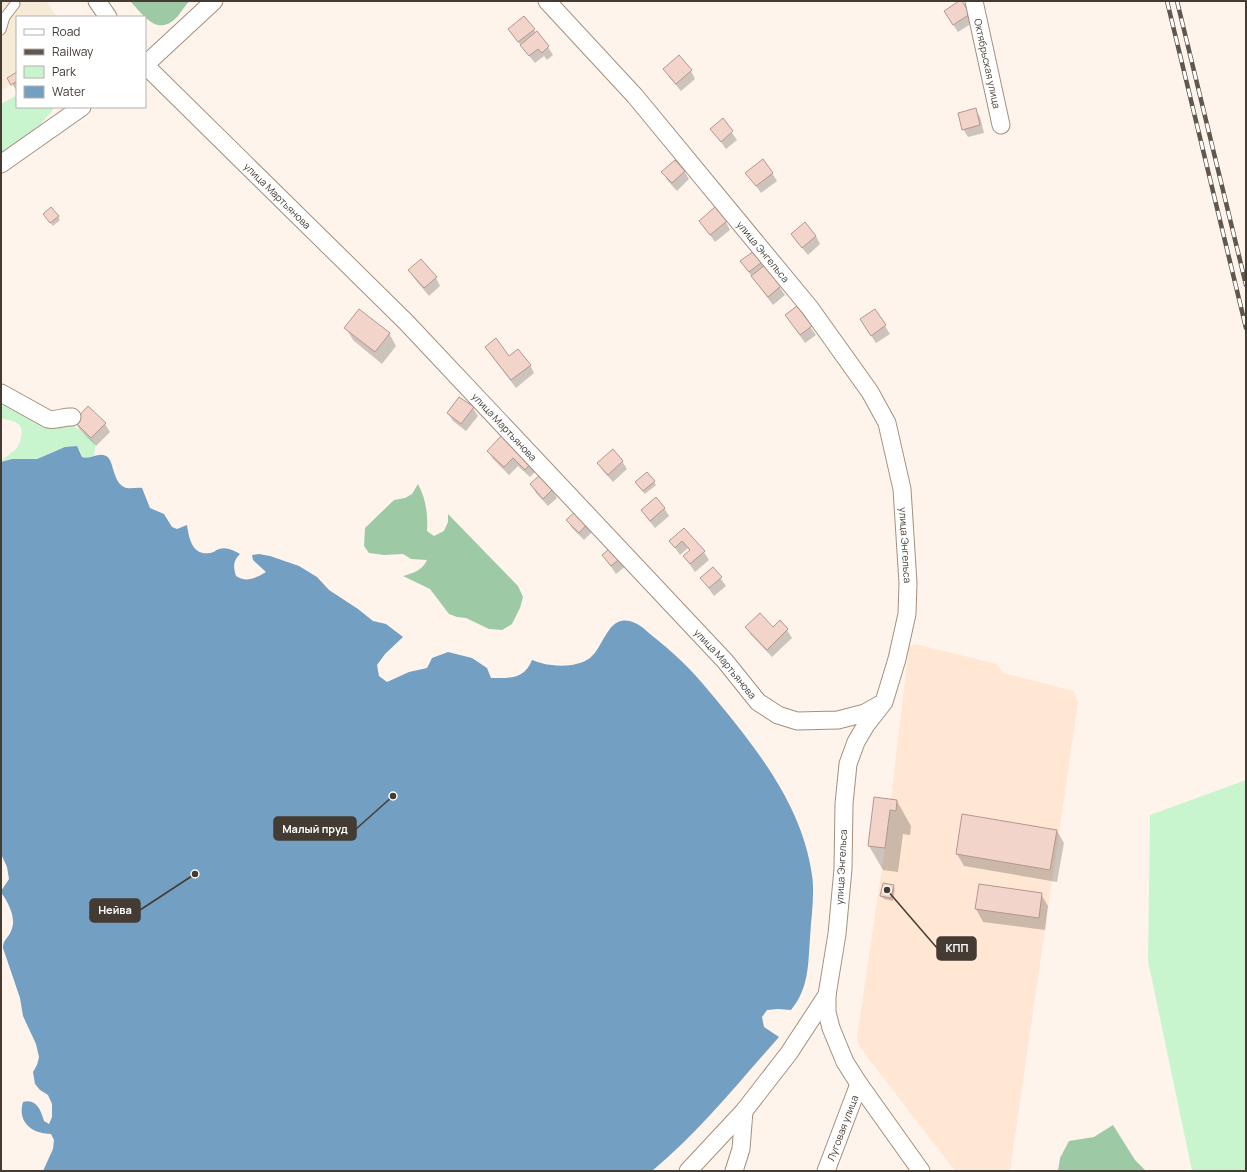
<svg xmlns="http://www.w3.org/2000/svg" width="1247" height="1172" viewBox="0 0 1247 1172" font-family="Manrope,sans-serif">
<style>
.commercial{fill:#f5ebd6}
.built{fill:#ffe7d3}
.green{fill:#c8f5ce}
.forest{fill:#9dcaa4}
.water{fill:#729fc2}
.shadow{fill:#0003}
.building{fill:#f3d4ca;stroke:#b3978d}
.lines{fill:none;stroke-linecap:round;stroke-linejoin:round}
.lane-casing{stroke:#a58f7d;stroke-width:11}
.street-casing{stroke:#a58f7d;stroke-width:19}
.lane{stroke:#fff;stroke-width:9}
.street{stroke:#fff;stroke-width:17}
.rail-casing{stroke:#60574f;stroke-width:4.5}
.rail{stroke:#fff;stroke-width:3;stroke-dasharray:9;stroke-linecap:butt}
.labels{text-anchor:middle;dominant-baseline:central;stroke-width:3;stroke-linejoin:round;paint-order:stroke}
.street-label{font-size:10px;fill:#443b33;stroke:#fff}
.leader{fill:none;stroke:#443b33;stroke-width:1.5}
.callout-dot{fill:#443b33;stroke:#fff;stroke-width:1.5}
.callout{fill:#443b33;stroke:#443b33;stroke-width:1.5}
.callout-label{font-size:11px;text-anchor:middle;font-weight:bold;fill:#fff}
</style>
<rect width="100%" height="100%" fill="#fef4ec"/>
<polygon class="commercial" points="1,1 46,1 57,17 17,17 17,81 1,91"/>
<polygon class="built" points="915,644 997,664 1003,673 1074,691 1078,702 1010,1171 955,1171 859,1046 857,1037 885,848 868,846 874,797 891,799 909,646"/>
<g class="green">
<path d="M17,95v12h38c-15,20 -33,35 -54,49v-52z"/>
<path d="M5,404l69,22 18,14 3,4v6l-1,6 -7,2 -5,-1 -2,-7h-23l-20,9h-25l-11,3c4,-6 10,-8 15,-13 3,-3 4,-8 5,-12 4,-16 -10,-16 -20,-19v-11z"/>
<polygon points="1246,780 1246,1171 1192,1171 1148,961 1150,815"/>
</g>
<g class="forest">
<path d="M130,1h60c-5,4 -8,10 -12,15 -20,22 -34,0 -48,-15z"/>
<path d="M418,484c8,15 10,30 9,47l7,5 10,-5 4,-9v-8l70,72 5,11 -3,11 -8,16 -10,6 -13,-1 -23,-11 -9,-1 -8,-3 -19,-25 -27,-13c10,-3 19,-5 24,-16l-16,-1 -8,-5 -19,1 -15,-2 -5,-7 1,-18 29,-28 11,-2 7,-4z"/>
<polygon points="1113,1125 1135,1160 1146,1171 1058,1171 1060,1158 1069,1141 1094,1137"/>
</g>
<path class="water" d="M77,446l5,11c8,3 16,-5 24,-1 8,3 6,25 18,31 5,3 12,0 18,1l8,20 14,6 8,13 5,2 10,-4c2,13 5,31 23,28 3,0 6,-3 9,-4 8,-2 14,1 21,5 -7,7 -7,12 -4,22 10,7 20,2 30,-4l-13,-12 -1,-5 7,-1 11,2 29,10 18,11 12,13 29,19 15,12 13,3 17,13 -18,17 -8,11 2,11 8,6 22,-10 18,-4 5,-10 16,-6 24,6 15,10 4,10c18,0 33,2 41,-18 6,2 14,5 20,5 12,2 29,0 38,-7 15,-12 18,-47 45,-35 5,2 11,7 15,11 22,17 41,35 58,56 45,54 94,113 104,185 3,20 -1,43 -2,63 -2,27 -1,50 -19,72l-13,-1 -11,1 -5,7 2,10 15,10c-41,46 -80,95 -127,134h-609l10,-22 1,-9 -3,-6c-19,0 -34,-12 -28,-32 13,-4 18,8 21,19l5,3 3,-7v-13l-4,-9 -8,-5 -5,-6 -2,-12 4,-7 2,-8 -3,-13 -13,-28 -3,-18 -17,-50c0,-9 5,-9 8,-17 5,-10 0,-22 -5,-31 -2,-4 -4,-5 -5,-9l8,-12 -2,-12 -6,-13v-392l11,-3h25l28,-12z"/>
<g class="shadow">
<polygon points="961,1 974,22 958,32 949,19"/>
<polygon points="509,29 534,30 548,47 553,55 547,60 544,56 535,63 514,37"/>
<polygon points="664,69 691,71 695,79 681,91 669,77"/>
<polygon points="17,74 17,92 9,78"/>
<polygon points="975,109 980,117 984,133 968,137 963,129"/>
<polygon points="723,120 737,140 726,149 712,129"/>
<polygon points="684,171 689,179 677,191 667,180 663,172"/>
<polygon points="747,173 772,173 777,181 761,193"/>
<polygon points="58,216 60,220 53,226 46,218"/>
<polygon points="700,221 726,222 730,230 715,242"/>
<polygon points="805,224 816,236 820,244 808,255 797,242 792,234"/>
<polygon points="741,262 762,262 785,295 773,305"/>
<polygon points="409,270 436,278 440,286 429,296 414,278"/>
<polygon points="796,307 816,335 805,343 786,315"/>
<polygon points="875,310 890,334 876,343 866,328"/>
<polygon points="346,328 389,333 396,346 382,364 353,340"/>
<polygon points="486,347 530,365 534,373 516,388 491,355"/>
<polygon points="473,408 478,416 466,431 453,421 448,413"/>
<polygon points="75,421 105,424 110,432 96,446 79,429"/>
<polygon points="502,437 530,464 535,472 530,477 518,466 509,475 493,459 488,451"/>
<polygon points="622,461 627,469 613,482 603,471 598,463"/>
<polygon points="654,482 656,485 645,494 638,486"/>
<polygon points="531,485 552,490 557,498 548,506 536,493"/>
<polygon points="664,508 669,516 655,528 647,518 642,510"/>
<polygon points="567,520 588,523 593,531 584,540 572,528"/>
<polygon points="684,529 704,552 709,560 695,572 684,556 690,551 688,548 680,555 670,541"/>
<polygon points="613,546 627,565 616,574 603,555"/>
<polygon points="713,568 726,586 714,596 701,578"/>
<polygon points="746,627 787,630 792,638 772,657 751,635"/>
<polygon points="875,799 897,801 911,826 910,835 903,834 898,872 883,870 869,846"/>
<polygon points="1057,831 1064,843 1057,882 964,866 957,854"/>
<polygon points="980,885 1041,894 1048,906 1045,930 983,922 976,909"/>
<polygon points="893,886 895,889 893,901 884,899 881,896"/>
</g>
<g class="building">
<polygon points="959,1 962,1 970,14 953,25 944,11"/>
<polygon points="524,16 535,29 518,42 508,29"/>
<polygon points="537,31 549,46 542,53 538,49 529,56 520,45"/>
<polygon points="679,55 692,70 676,84 663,69"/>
<polygon points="17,72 17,81 11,85 7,78"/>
<polygon points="976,108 980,125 962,130 958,113"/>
<polygon points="723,118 733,131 721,142 710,129"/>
<polygon points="763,159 773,173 756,186 745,173"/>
<polygon points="675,160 685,171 672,183 661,172"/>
<polygon points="51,207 59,216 50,223 43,214"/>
<polygon points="715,207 727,221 710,235 699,221"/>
<polygon points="805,222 816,236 802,248 791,234"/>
<polygon points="754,251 762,262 749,272 740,261"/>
<polygon points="421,259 437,277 424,288 408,270"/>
<polygon points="765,265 781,286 768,297 751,276"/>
<polygon points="797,306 812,326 800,335 785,315"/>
<polygon points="359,309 390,333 375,352 344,328"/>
<polygon points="875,309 886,325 871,336 860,319"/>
<polygon points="496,338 509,356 518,349 531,365 511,380 485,347"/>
<polygon points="459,397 474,407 461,424 447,413"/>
<polygon points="88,406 106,423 91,438 74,421"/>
<polygon points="502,435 531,463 525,470 513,458 504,467 487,451"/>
<polygon points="613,449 623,461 608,475 597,463"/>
<polygon points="647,472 655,481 643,491 635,482"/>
<polygon points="540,475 553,489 543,499 530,484"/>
<polygon points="656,497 665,508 650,521 641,510"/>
<polygon points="577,510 589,522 579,533 566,520"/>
<polygon points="684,528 705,551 690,564 683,556 690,550 682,541 675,548 669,541"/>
<polygon points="614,545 623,556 611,566 602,555"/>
<polygon points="713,567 722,577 709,588 700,578"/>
<polygon points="760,613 773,627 780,620 788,629 767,650 745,627"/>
<polygon points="874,797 897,800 896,811 890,810 885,848 868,846"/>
<polygon points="962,814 1057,830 1050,870 956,854"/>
<polygon points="883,883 894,885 891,898 880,896"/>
<polygon points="979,884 1042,893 1039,918 975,909"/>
</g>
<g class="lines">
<defs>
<polyline id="lane" points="1,30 5,17 15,4"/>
<g id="street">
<polyline points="97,1 108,17"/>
<path id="s1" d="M547,1l88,95 175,212 60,84 17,31 15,66 6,94 -1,31 -10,45 -13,43 -18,23 -10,17 -8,22 -4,40 -1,65 -6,65 -10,61v17l4,16 14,34 14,22 62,87"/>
<path id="s2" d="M974,1l27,124"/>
<path id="s3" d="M145,65l261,257 319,339 33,41 20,13 19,6 41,-1 27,-7 14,-8"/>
<polyline points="145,65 214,1"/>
<polyline points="1,164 82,107"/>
<path d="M1,393l47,26c9,2 16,-3 24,-2"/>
<polyline points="688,1171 744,1111 789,1053 827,995"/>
<polyline points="734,1171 741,1149 744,1111"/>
<path id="s4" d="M826,1171l33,-87"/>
</g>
</defs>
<use href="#lane" class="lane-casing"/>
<use href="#street" class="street-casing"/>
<use href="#lane" class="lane"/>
<use href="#street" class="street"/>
<defs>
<g id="rail">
<polyline points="1167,1 1246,328"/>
<polyline points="1177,1 1246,285"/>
</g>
</defs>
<use href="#rail" class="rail-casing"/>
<use href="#rail" class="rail"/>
</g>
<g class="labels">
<g class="street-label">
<text stroke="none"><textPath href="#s2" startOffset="64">Октябрьская улица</textPath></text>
<text stroke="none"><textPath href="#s3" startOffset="186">улица Мартьянова</textPath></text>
<text stroke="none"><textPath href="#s1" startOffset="331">улица Энгельса</textPath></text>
<text stroke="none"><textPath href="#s3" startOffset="510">улица Мартьянова</textPath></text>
<text stroke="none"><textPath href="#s1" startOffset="667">улица Энгельса</textPath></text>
<text stroke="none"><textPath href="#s3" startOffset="834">улица Мартьянова</textPath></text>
<text transform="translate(841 867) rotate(-87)">улица Энгельса</text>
<text stroke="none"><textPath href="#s4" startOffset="46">Луговая улица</textPath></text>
</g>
</g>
<path class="leader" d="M393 796L356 829M195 874L140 910M887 890L937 948"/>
<g class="callout-dot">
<circle cx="393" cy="796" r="4"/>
<circle cx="195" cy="874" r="4"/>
<circle cx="887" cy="890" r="4"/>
</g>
<g class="callout">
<rect x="274" y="817" width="82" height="23" rx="4"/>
<rect x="90" y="899" width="50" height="23" rx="4"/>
<rect x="937" y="937" width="39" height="23" rx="4"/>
</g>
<g class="callout-label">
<text x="315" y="833">Малый пруд</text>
<text x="115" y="914">Нейва</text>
<text x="957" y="952">КПП</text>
</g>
<rect width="1247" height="1172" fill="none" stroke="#443b33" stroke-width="4"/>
<rect x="16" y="16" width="130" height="92" fill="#ffffff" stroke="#b4b1ad"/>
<rect x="24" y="29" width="20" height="6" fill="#ffffff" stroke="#b4b1ad"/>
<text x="52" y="36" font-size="12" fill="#443b33">Road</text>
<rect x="24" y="49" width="20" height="6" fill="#60574f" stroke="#b4b1ad"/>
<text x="52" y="56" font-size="12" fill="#443b33">Railway</text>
<rect x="24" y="66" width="20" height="12" fill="#c8f5ce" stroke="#b4b1ad"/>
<text x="52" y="76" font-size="12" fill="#443b33">Park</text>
<rect x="24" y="86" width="20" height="12" fill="#729fc2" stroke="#b4b1ad"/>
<text x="52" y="96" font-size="12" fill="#443b33">Water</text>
</svg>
